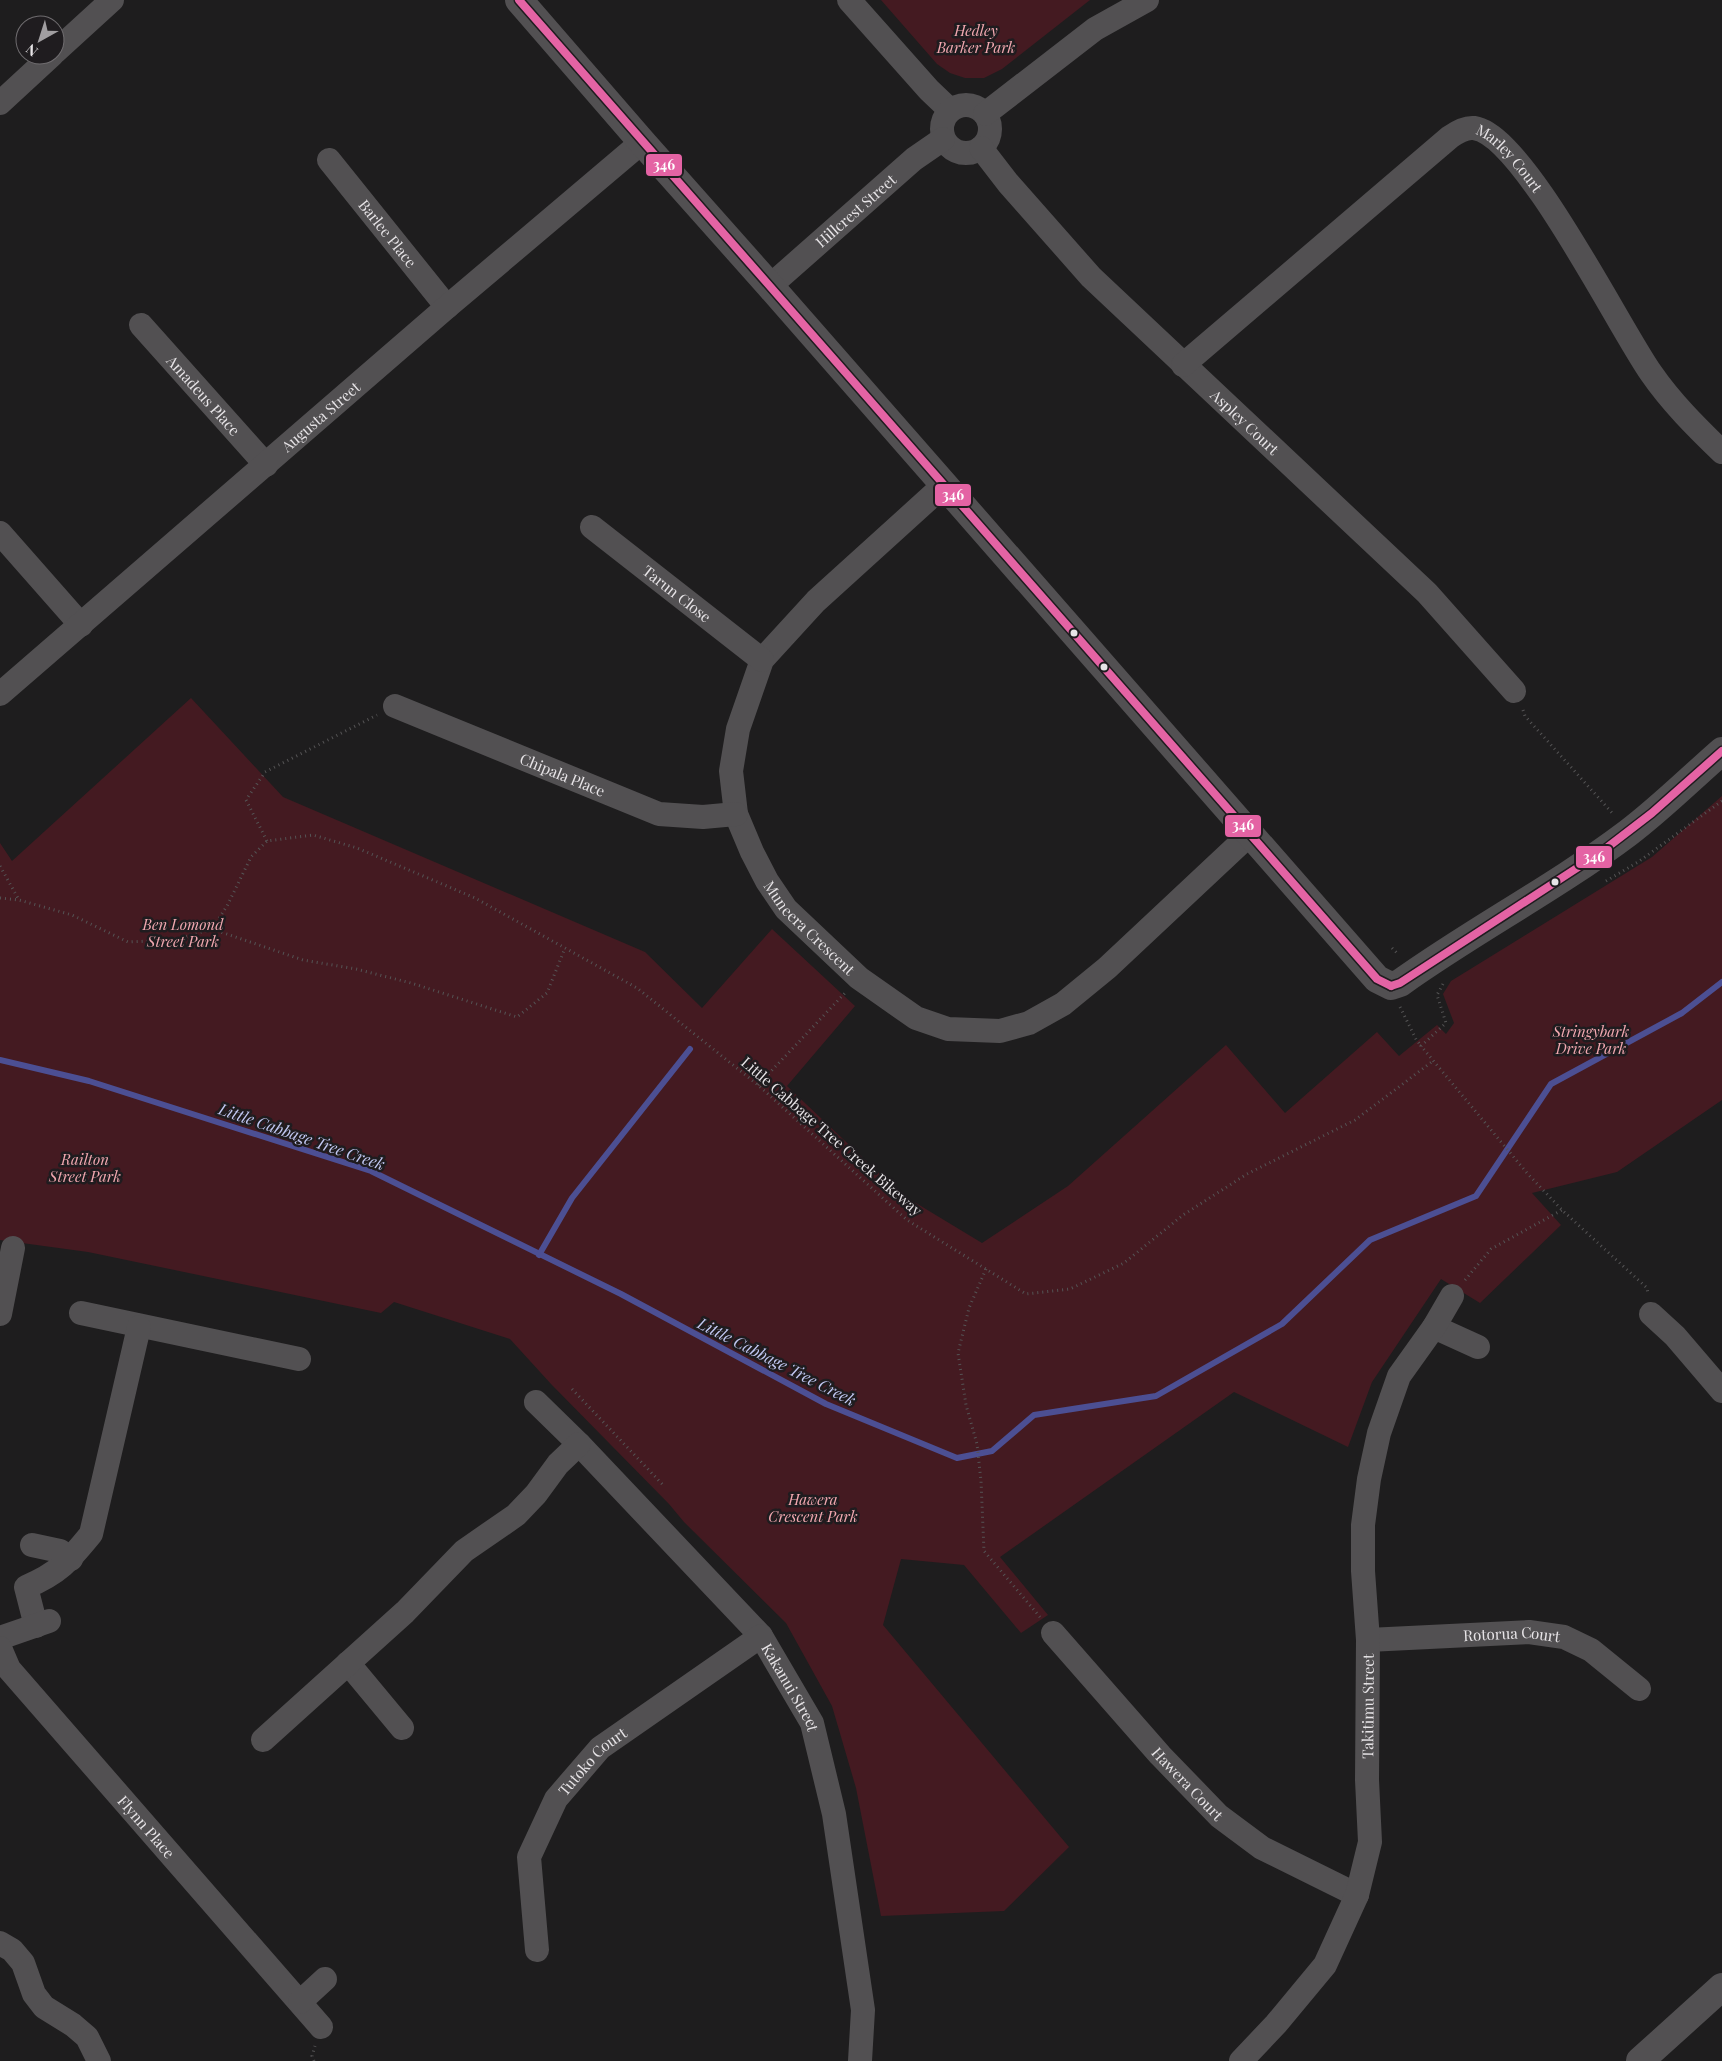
<svg xmlns="http://www.w3.org/2000/svg" width="1722" height="2061" viewBox="0 0 1722 2061" font-family="'Playfair Display',serif">
<style>
.green{fill:#441a21}
.lines{fill:none;stroke-linecap:round;stroke-linejoin:round}
.stream{stroke:#4c4f93;stroke-width:6}
.path{stroke:#555455;stroke-width:3;stroke-dasharray:1 4;stroke-linecap:butt}
.street{stroke:#525052;stroke-width:24}
.secondary{stroke:#525052;stroke-width:28}
.bus-1-casing{stroke:#1f1c1f;stroke-width:11}
.bus-1{stroke:#e463a4;stroke-width:8}
.bus-dot{fill:#e7e4e7;stroke:#1f1c1f;stroke-width:2}
.labels{text-anchor:middle;dominant-baseline:central;stroke-width:5;stroke-linejoin:round;paint-order:stroke}
.park-label{font-size:15px;font-style:italic;fill:#f2a8b0;stroke:#1f1c1f}
.street-label{font-size:15px;fill:#e7e4e7;stroke:#1f1c1f}
.water-label{font-size:16px;font-style:italic;fill:#c1c7f1;stroke:#1f1c1f}
.line-badge{stroke:#1f1c1f;stroke-width:2}
.badge-label{font-size:14px;text-anchor:middle;font-weight:bold;fill:#fff}
</style>
<rect width="100%" height="100%" fill="#1e1d1e"/>
<g class="green">
<polygon points="881,0 1090,0 1002,69 984,78 965,78 950,73 937,64"/>
<polygon points="191,698 283,797 645,952 702,1008 772,929 855,1006 787,1086 901,1194 982,1243 1068,1186 1226,1045 1285,1113 1377,1032 1399,1056 1437,1025 1446,1034 1454,1023 1443,994 1451,981 1652,857 1722,796 1722,1100 1617,1172 1532,1193 1561,1225 1480,1303 1441,1279 1372,1382 1348,1447 1234,1392 1000,1557 1048,1615 1021,1633 964,1565 901,1559 883,1625 1069,1847 1004,1911 881,1916 856,1788 832,1706 786,1623 684,1522 669,1504 551,1384 510,1339 394,1302 381,1313 88,1252 0,1240 0,843 12,861"/>
</g>
<g class="lines">
<g class="stream">
<polyline points="0,1060 89,1081 371,1171 621,1294 826,1404 957,1458 992,1451 1034,1415 1156,1396 1282,1324 1370,1240 1476,1196 1551,1084 1682,1013 1722,982"/>
<polyline points="539,1255 572,1198 690,1049"/>
</g>
<g class="path">
<polyline points="1523,710 1525,716 1614,815"/>
<polyline points="267,841 246,800 265,772 377,715"/>
<polyline points="0,866 19,900"/>
<polyline points="1606,881 1638,862 1722,801"/>
<polyline points="0,898 19,900 72,915 128,942 174,940 212,929 227,906 251,857 267,841 313,835 357,848 475,898 637,988 758,1085 907,1220 1026,1294 1070,1289 1124,1263 1183,1215 1247,1174 1355,1120 1433,1061"/>
<polyline points="212,929 303,960 356,969 411,983 517,1017 547,993 565,948"/>
<polyline points="1392,948 1399,955"/>
<polyline points="1443,984 1437,995 1446,1023 1421,1046 1527,1173 1562,1210 1647,1288 1648,1294"/>
<polyline points="1400,1007 1416,1039 1421,1046"/>
<polyline points="758,1085 845,993"/>
<polyline points="986,1269 969,1308 958,1353 966,1405 977,1444 981,1481 984,1551 1040,1617"/>
<polyline points="1465,1280 1491,1249 1562,1210"/>
<polyline points="572,1389 664,1486"/>
<polyline points="314,2061 312,2056 315,2046"/>
</g>
<g class="street">
<polyline points="849,0 929,90 950,110"/>
<polyline points="55,52 112,0"/>
<polyline points="0,103 52,55"/>
<circle cx="966" cy="129" r="24"/>
<polyline points="985,114 1095,29 1147,0"/>
<path id="s1" d="M981,148l27,35 83,94 336,316 87,98"/>
<path id="s2" d="M329,160l118,147"/>
<path id="s3" d="M770,286l144,-127 29,-20"/>
<path id="s4" d="M141,325l125,140"/>
<path id="s5" d="M1183,365l267,-228c7,-5 15,-10 24,-9 50,7 145,200 177,245 20,29 45,54 71,79"/>
<path id="s6" d="M944,485l-128,116 -54,59 -24,69 -7,42 5,43 16,38 15,29 19,28 73,69 57,40 32,11 52,2 29,-8 34,-19 44,-36 143,-134"/>
<path id="s7" d="M592,527l170,133"/>
<polyline points="0,533 81,625"/>
<path id="s8" d="M0,694l447,-387 195,-165"/>
<path id="s9" d="M395,706l264,108 44,3 33,-3"/>
<polyline points="81,1313 299,1359"/>
<polyline points="0,1314 13,1248"/>
<polyline points="1651,1314 1675,1336 1722,1391"/>
<polyline points="1434,1327 1478,1347"/>
<path id="s10" d="M536,1402l43,42 182,192 51,87 22,91 29,196 -3,51"/>
<polyline points="32,1545 60,1551 71,1559"/>
<path d="M36,1626l-10,-39c33,-14 43,-26 65,-53l48,-207"/>
<path id="s11" d="M1053,1633l107,122 59,61 43,32 95,47"/>
<polyline points="0,1638 49,1621"/>
<path id="s12" d="M1368,1640l161,-8 35,5 27,13 48,39"/>
<path id="s13" d="M0,1648l9,21 312,358"/>
<polyline points="348,1663 402,1728"/>
<polyline points="263,1740 405,1612 464,1551 516,1515 536,1494 558,1464 579,1444"/>
<polyline points="0,1943 12,1950 23,1963 34,1994 44,2007 73,2025 87,2037 99,2061"/>
<path id="s14" d="M537,1950l-8,-93 27,-58 44,-51 161,-112"/>
<polyline points="300,2002 325,1979"/>
<path id="s15" d="M1241,2061l35,-37 49,-59 32,-70 13,-53 -3,-62 1,-140 -5,-69v-46l6,-46 10,-46 20,-57 35,-49 18,-31"/>
</g>
<g class="secondary">
<path d="M519,0l123,142 128,144 607,693 14,7 9,-3c74,-53 155,-95 228,-150 33,-25 63,-55 94,-82"/>
<polyline points="1640,2061 1722,1987"/>
</g>
<defs>
<g id="bus-1">
<polyline points="519,0 1377,979 1391,986"/>
<polyline points="1391,986 1400,983 1600,853 1652,813 1722,751"/>
</g>
</defs>
<use href="#bus-1" class="bus-1-casing"/>
<use href="#bus-1" class="bus-1"/>
</g>
<g class="bus-dot">
<circle cx="1074" cy="633" r="4.5"/>
<circle cx="1104" cy="667" r="4.5"/>
<circle cx="1555" cy="882" r="4.5"/>
</g>
<g class="labels">
<g class="park-label">
<text x="976" y="30">Hedley<tspan x="976" dy="17">Barker Park</tspan></text>
<text x="183" y="924">Ben Lomond<tspan x="183" dy="17">Street Park</tspan></text>
<text x="1591" y="1031">Stringybark<tspan x="1591" dy="17">Drive Park</tspan></text>
<text x="85" y="1159">Railton<tspan x="85" dy="17">Street Park</tspan></text>
<text x="813" y="1499">Hawera<tspan x="813" dy="17">Crescent Park</tspan></text>
</g>
<g class="street-label">
<text stroke="none"><textPath href="#s5" startOffset="425">Marley Court</textPath></text>
<text stroke="none"><textPath href="#s3" startOffset="114">Hillcrest Street</textPath></text>
<text stroke="none"><textPath href="#s2" startOffset="94">Barlee Place</textPath></text>
<text stroke="none"><textPath href="#s4" startOffset="94">Amadeus Place</textPath></text>
<text stroke="none"><textPath href="#s8" startOffset="424">Augusta Street</textPath></text>
<text stroke="none"><textPath href="#s1" startOffset="381">Aspley Court</textPath></text>
<text stroke="none"><textPath href="#s7" startOffset="108">Tarun Close</textPath></text>
<text stroke="none"><textPath href="#s9" startOffset="181">Chipala Place</textPath></text>
<text stroke="none"><textPath href="#s6" startOffset="549">Muneera Crescent</textPath></text>
<text transform="translate(832 1136) rotate(41)">Little Cabbage Tree Creek Bikeway</text>
<text stroke="none"><textPath href="#s12" startOffset="144">Rotorua Court</textPath></text>
<text stroke="none"><textPath href="#s10" startOffset="384">Kakanui Street</textPath></text>
<text stroke="none"><textPath href="#s15" startOffset="395">Takitimu Street</textPath></text>
<text stroke="none"><textPath href="#s14" startOffset="210">Tutoko Court</textPath></text>
<text stroke="none"><textPath href="#s11" startOffset="202">Hawera Court</textPath></text>
<text stroke="none"><textPath href="#s13" startOffset="232">Flynn Place</textPath></text>
</g>
<g class="water-label">
<text transform="translate(302 1136) rotate(19)">Little Cabbage Tree Creek</text>
<text transform="translate(777 1361) rotate(27)">Little Cabbage Tree Creek</text>
</g>
</g>
<g class="line-badge">
<rect x="645" y="153" width="38" height="24" rx="5" fill="#e463a4"/>
<rect x="934" y="483" width="38" height="24" rx="5" fill="#e463a4"/>
<rect x="1224" y="814" width="38" height="24" rx="5" fill="#e463a4"/>
<rect x="1575" y="845" width="38" height="24" rx="5" fill="#e463a4"/>
</g>
<g class="badge-label">
<text x="664" y="170">346</text>
<text x="953" y="500">346</text>
<text x="1243" y="830">346</text>
<text x="1594" y="862">346</text>
</g>
<g transform="translate(40 40) rotate(219)"><circle r="24" fill="#1f1c1f" stroke="#6f6c6f"/>
<path d="M0-4L9 19L0 12L-9 19Z" fill="#a19ea1"/>
<text y="-8" font-size="14" font-weight="bold" text-anchor="middle" fill="#e7e4e7">N</text>
</g>
</svg>
